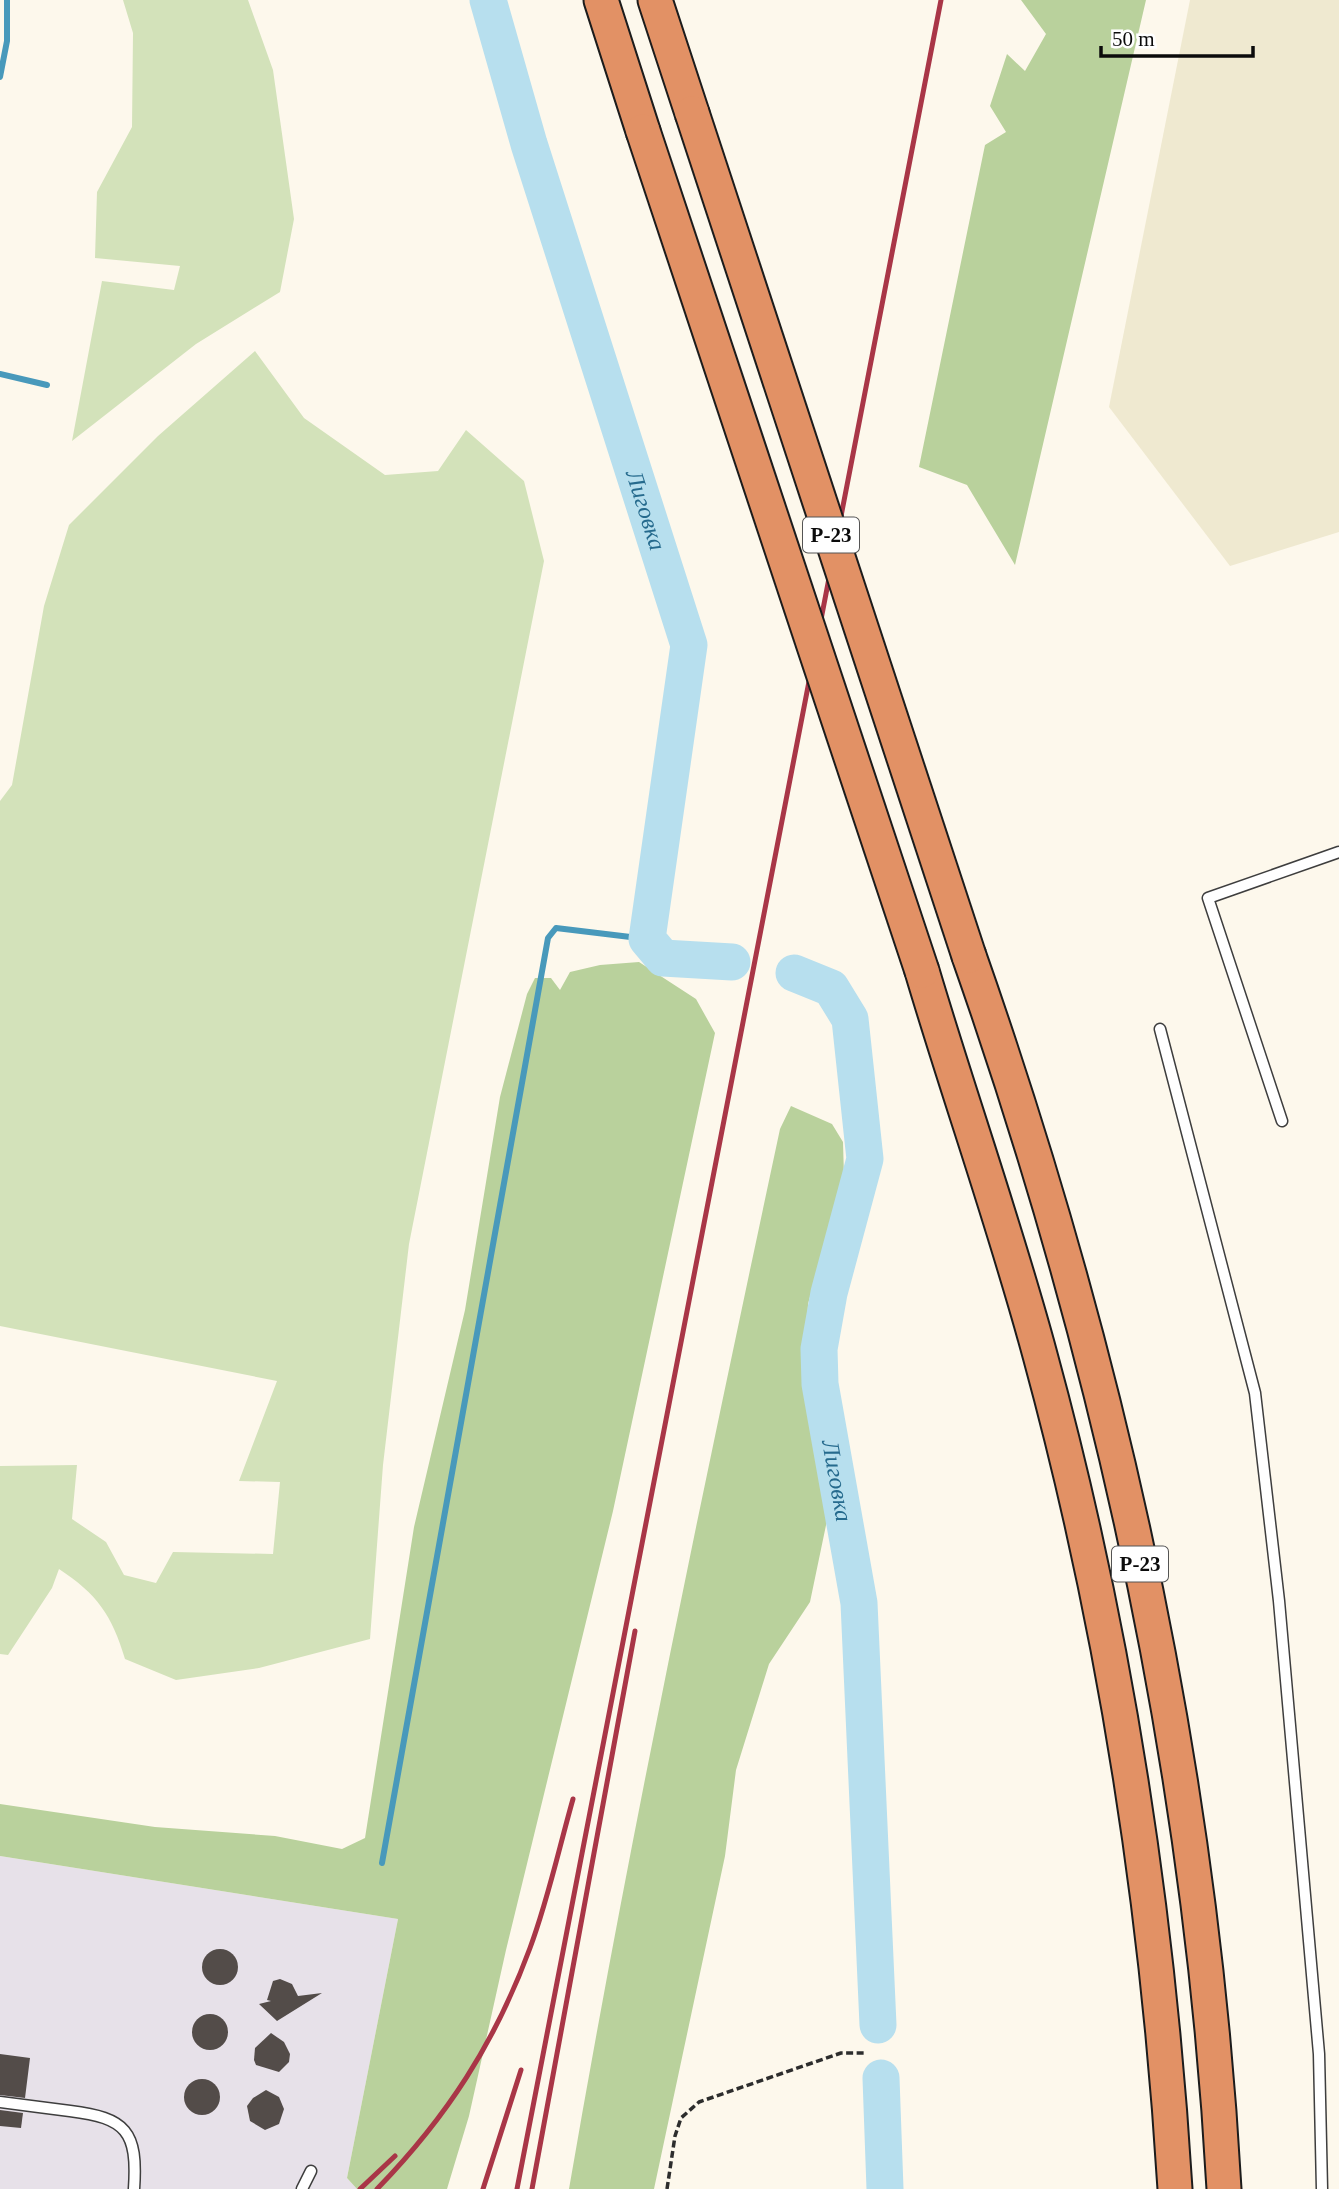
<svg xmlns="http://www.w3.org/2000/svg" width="1339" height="2189" viewBox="0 0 1339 2189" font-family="'Times New Roman',serif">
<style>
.industrial{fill:#e7e1e9}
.farmland{fill:#efe9d0}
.green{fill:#d3e2ba}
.forest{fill:#b9d19c}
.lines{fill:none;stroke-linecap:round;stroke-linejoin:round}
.stream{stroke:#4899bb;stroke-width:6}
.river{stroke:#b7dfee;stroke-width:37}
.building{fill:#534c49}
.lane-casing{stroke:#3e3e3e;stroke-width:13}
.highway-casing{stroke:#1c1c1c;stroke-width:37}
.path{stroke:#2d2d2d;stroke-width:3.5;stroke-dasharray:7 3.5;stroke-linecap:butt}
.lane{stroke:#fff;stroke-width:10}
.highway{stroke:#e29165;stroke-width:33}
.rail{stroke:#a93647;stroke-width:5}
.highway-bridge-casing{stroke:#1c1c1c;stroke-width:37;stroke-linecap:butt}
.highway-bridge{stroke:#e29165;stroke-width:33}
.labels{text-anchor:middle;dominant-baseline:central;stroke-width:7;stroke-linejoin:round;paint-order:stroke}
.shield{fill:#fff;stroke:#545454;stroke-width:2}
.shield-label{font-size:21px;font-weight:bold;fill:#0b0b0b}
.water-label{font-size:24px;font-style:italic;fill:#256a8d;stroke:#fff}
</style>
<rect width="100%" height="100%" fill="#fdf8ec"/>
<polygon class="industrial" points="0,1856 398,1919 347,2178 357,2189 0,2189"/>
<polygon class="farmland" points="1190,0 1339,0 1339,532 1230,566 1109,407"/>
<g class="green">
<polygon points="123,0 248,0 273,70 294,219 280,292 196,344 72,441 102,281 174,290 180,266 95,258 97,192 132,127 133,33"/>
<path d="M255,351l49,67 81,57 53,-4 28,-41 58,51 20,80 -135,683 -26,221 -13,174 -111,29 -83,12 -51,-21c-13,-44 -28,-65 -66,-90l-7,19 -44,67 -8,-1v-188l77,-1 -5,54 34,23 18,33 32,8 17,-31 100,2 7,-72 -41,-1 38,-100 -277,-55v-525l12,-16 32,-179 25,-81 89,-89z"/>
</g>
<g class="forest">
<polygon points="1021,0 1146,0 1015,565 967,485 919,467 985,145 1006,132 990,106 1007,54 1025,71 1046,34"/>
<polygon points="639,962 696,999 715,1033 613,1511 506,1950 469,2116 447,2189 357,2189 347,2178 398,1919 0,1856 0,1804 155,1827 275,1836 342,1849 365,1838 414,1527 465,1310 500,1097 527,994 535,978 551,978 560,990 570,972 600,965"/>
<path d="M791,1106l41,18 11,18 1,35 -36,127 -2,60 24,142 -20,96 -41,62 -33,106 -11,86 -71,333h-85c61,-355 136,-708 211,-1060z"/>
</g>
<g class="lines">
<g class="stream">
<polyline points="0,77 7,41 7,0"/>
<polyline points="0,374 47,385"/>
<polyline points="382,1863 548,938 556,928 647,939"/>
</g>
<g class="river">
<path id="s1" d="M488,0l41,144 160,501 -42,294 16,19 69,4"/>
<path id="s2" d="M794,973l37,15 19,31 15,140 -36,134 -10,56 1,35 39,219 19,422"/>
<polyline points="881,2078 885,2189"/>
</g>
</g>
<g class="building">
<circle cx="220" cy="1967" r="18"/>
<polygon points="280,1979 292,1984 298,1996 322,1993 277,2021 259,2004 271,2001 267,2000 273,1981"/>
<circle cx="210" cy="2032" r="18"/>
<polygon points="271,2033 284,2042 290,2054 289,2062 279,2072 256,2065 254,2060 255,2048"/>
<polygon points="0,2054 30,2058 25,2098 0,2095"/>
<circle cx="202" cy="2097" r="18"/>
<polygon points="266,2090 279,2097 284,2109 279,2124 265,2130 250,2121 247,2106 253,2098"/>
<polygon points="0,2110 23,2113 21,2128 0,2126"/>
</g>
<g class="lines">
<defs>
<g id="lane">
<polyline points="1160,1029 1255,1393 1279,1601 1319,2054 1322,2189"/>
<polyline points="1282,1121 1208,898 1339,852"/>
<path d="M0,2102c23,3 47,6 70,9 56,7 68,20 64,78"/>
<polyline points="302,2189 311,2171"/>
</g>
<g id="highway">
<polyline points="601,0 643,131"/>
<polyline points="655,0 692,113"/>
<path d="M969,956c139,396 232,813 255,1233"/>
<path d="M922,971c38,128 83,254 118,384 74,271 118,554 135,834"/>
</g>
</defs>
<use href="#lane" class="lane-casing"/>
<use href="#highway" class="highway-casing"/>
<polyline class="path" points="667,2189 675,2136 681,2118 699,2102 841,2053 864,2053"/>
<use href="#lane" class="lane"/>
<use href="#highway" class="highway"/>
<g class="rail">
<polyline points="360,2189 395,2156"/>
<path d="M377,2189c70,-72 118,-146 153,-241 18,-48 29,-100 43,-149"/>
<polyline points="483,2189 521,2070"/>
<polyline points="517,2189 941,0"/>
<polyline points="532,2189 635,1631"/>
</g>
<defs>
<g id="highway-bridge">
<polyline points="692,113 969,956"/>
<polyline points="643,131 922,971"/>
</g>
</defs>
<use href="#highway-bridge" class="highway-bridge-casing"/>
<use href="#highway-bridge" class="highway-bridge"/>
</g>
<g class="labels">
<g class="shield">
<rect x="803" y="517.5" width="56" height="35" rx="5"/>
<rect x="1112" y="1546.5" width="56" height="35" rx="5"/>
</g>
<g class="shield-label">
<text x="831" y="535">Р-23</text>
<text x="1140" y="1564">Р-23</text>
</g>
<g class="water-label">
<text stroke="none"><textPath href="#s1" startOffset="534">Лиговка</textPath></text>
<text stroke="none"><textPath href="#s2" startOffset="546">Лиговка</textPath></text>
</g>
</g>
<path d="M1101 46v10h152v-10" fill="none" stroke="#0b0b0b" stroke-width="3.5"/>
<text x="1112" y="46" font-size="21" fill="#0b0b0b" stroke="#ffffff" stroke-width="5" paint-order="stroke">50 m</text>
</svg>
